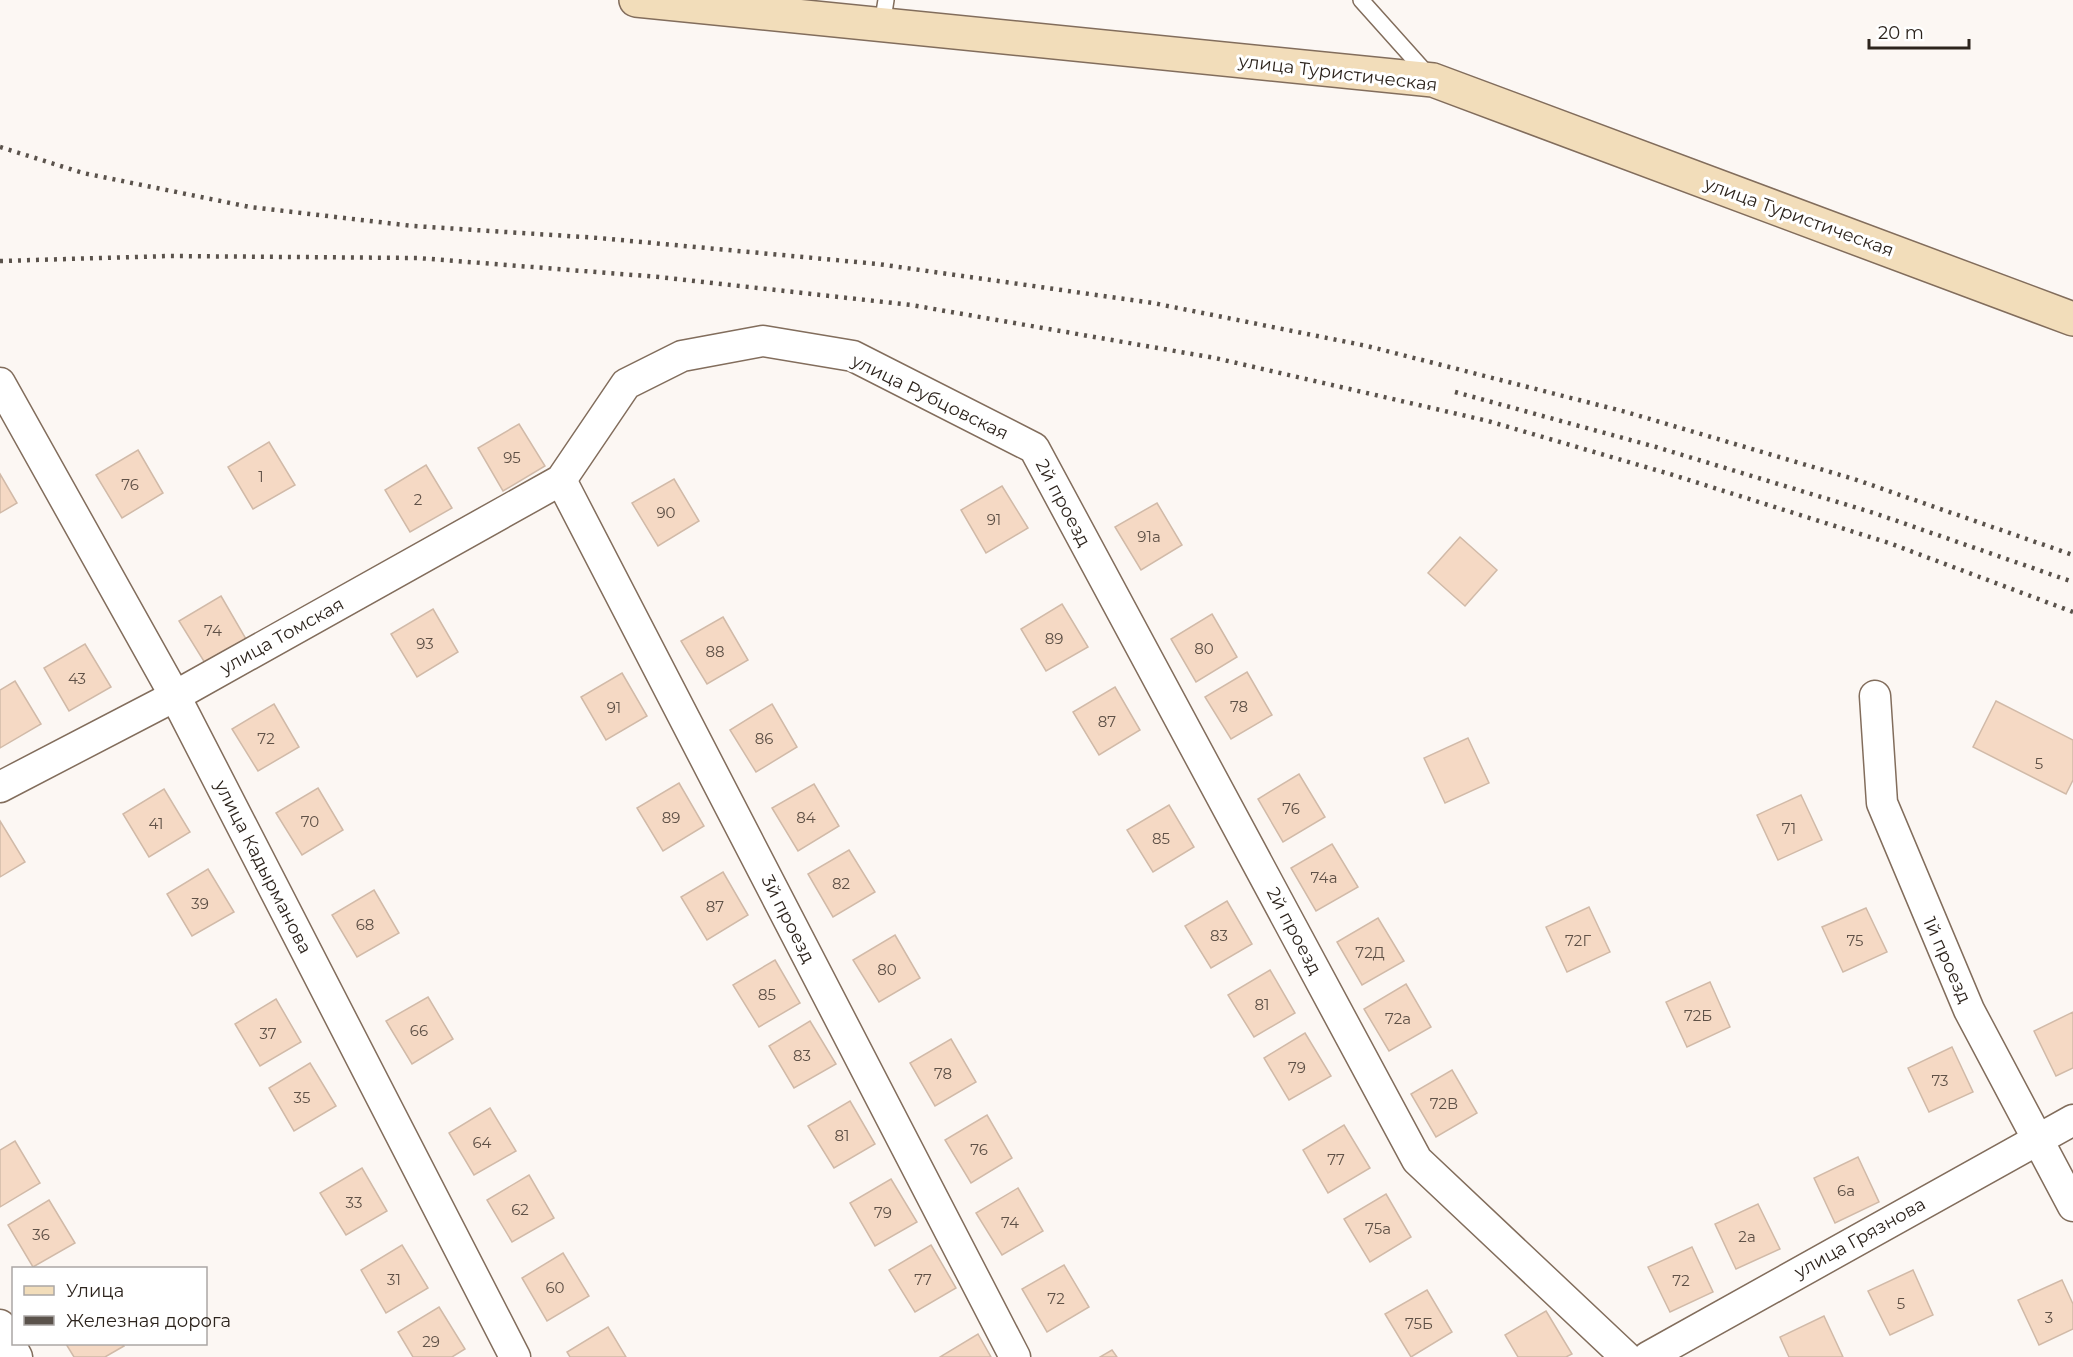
<svg xmlns="http://www.w3.org/2000/svg" width="2073" height="1357" viewBox="0 0 2073 1357" font-family="Montserrat,sans-serif">
<style>
.building{fill:#f5d9c4;stroke:#d1baa8;stroke-width:1.5}
.lines{fill:none;stroke-linecap:round;stroke-linejoin:round}
.lane-casing{stroke:#826d5c;stroke-width:18}
.street-casing{stroke:#826d5c;stroke-width:33}
.secondary-casing{stroke:#826d5c;stroke-width:36}
.lane{stroke:#fff;stroke-width:15}
.street{stroke:#fff;stroke-width:30}
.secondary{stroke:#f2ddba;stroke-width:33}
.rail{stroke:#5a524b;stroke-width:4.5;stroke-dasharray:3 6;stroke-linecap:butt}
.labels{text-anchor:middle;dominant-baseline:central;stroke-width:6;stroke-linejoin:round;paint-order:stroke}
.number-label{font-size:15px;fill:#5f5147}
.street-label{font-size:18px;fill:#2d241d;stroke:#fff}
</style>
<rect width="100%" height="100%" fill="#fcf7f3"/>
<g class="building">
<polygon points="519,424 545,466 503,491 478,448"/>
<polygon points="269,442 295,485 253,509 228,467"/>
<polygon points="138,450 163,493 122,518 96,475"/>
<polygon points="426,465 452,508 410,532 385,490"/>
<polygon points="0,474 17,503 0,513"/>
<polygon points="674,479 699,521 658,546 632,503"/>
<polygon points="1002,486 1028,528 986,553 961,510"/>
<polygon points="1157,503 1182,545 1141,570 1115,527"/>
<polygon points="1460,537 1497,570 1465,606 1428,573"/>
<polygon points="221,596 246,639 205,663 179,621"/>
<polygon points="1062,604 1088,647 1046,671 1021,629"/>
<polygon points="433,609 458,652 417,677 391,634"/>
<polygon points="1212,614 1237,657 1196,682 1171,639"/>
<polygon points="723,617 748,660 707,684 681,641"/>
<polygon points="85,644 111,687 69,711 44,668"/>
<polygon points="1247,672 1272,715 1231,739 1205,697"/>
<polygon points="622,673 647,716 606,740 581,697"/>
<polygon points="15,681 41,724 0,748 0,690"/>
<polygon points="1115,687 1140,730 1099,755 1073,712"/>
<polygon points="1996,701 2073,740 2073,780 2066,794 1973,747"/>
<polygon points="274,704 299,747 258,771 232,729"/>
<polygon points="772,704 797,747 756,772 730,730"/>
<polygon points="1468,738 1489,783 1445,803 1424,758"/>
<polygon points="1299,774 1325,817 1283,842 1258,799"/>
<polygon points="679,783 704,826 663,851 637,808"/>
<polygon points="814,784 839,826 798,851 772,808"/>
<polygon points="318,788 343,830 302,855 276,813"/>
<polygon points="164,789 190,832 149,857 123,814"/>
<polygon points="1801,795 1822,840 1778,860 1757,815"/>
<polygon points="1169,805 1194,847 1153,872 1127,830"/>
<polygon points="0,821 25,862 0,877"/>
<polygon points="1332,844 1358,887 1316,911 1291,868"/>
<polygon points="849,850 875,892 833,917 808,874"/>
<polygon points="208,869 234,912 192,936 167,894"/>
<polygon points="723,872 748,915 707,940 681,897"/>
<polygon points="374,890 399,933 357,957 332,915"/>
<polygon points="1227,901 1252,944 1211,968 1185,926"/>
<polygon points="1589,907 1610,952 1567,972 1546,927"/>
<polygon points="1866,908 1887,952 1843,972 1822,927"/>
<polygon points="1378,918 1404,961 1362,985 1337,942"/>
<polygon points="895,935 920,978 879,1002 853,960"/>
<polygon points="775,960 800,1003 759,1027 733,985"/>
<polygon points="1270,970 1295,1013 1254,1037 1228,995"/>
<polygon points="1710,982 1730,1027 1687,1047 1666,1002"/>
<polygon points="1406,984 1431,1027 1389,1051 1364,1009"/>
<polygon points="428,997 453,1039 412,1064 386,1021"/>
<polygon points="276,999 301,1042 260,1066 235,1024"/>
<polygon points="2073,1012 2073,1068 2056,1076 2034,1031"/>
<polygon points="810,1021 836,1064 794,1088 769,1046"/>
<polygon points="1305,1033 1331,1076 1289,1100 1264,1058"/>
<polygon points="951,1039 976,1082 935,1106 910,1063"/>
<polygon points="1952,1047 1973,1092 1929,1112 1908,1068"/>
<polygon points="310,1063 336,1106 294,1131 269,1088"/>
<polygon points="1452,1070 1477,1113 1436,1137 1411,1094"/>
<polygon points="850,1101 875,1144 834,1168 808,1126"/>
<polygon points="490,1108 516,1151 474,1175 449,1133"/>
<polygon points="987,1115 1012,1158 971,1183 945,1140"/>
<polygon points="1344,1125 1370,1168 1328,1193 1303,1150"/>
<polygon points="15,1141 40,1183 0,1207 0,1150"/>
<polygon points="1858,1157 1879,1202 1835,1223 1814,1178"/>
<polygon points="362,1168 387,1211 346,1235 320,1193"/>
<polygon points="529,1175 554,1218 512,1242 487,1200"/>
<polygon points="891,1179 917,1222 875,1246 850,1203"/>
<polygon points="1018,1188 1043,1231 1002,1255 976,1213"/>
<polygon points="1386,1194 1411,1237 1370,1262 1344,1219"/>
<polygon points="49,1200 75,1243 33,1267 8,1225"/>
<polygon points="1758,1204 1780,1249 1736,1269 1715,1224"/>
<polygon points="402,1245 428,1288 386,1313 361,1270"/>
<polygon points="931,1245 956,1288 915,1312 889,1270"/>
<polygon points="1692,1247 1713,1292 1670,1312 1648,1267"/>
<polygon points="563,1253 589,1296 547,1321 522,1278"/>
<polygon points="1064,1265 1089,1307 1047,1332 1022,1289"/>
<polygon points="1913,1270 1933,1315 1890,1335 1868,1291"/>
<polygon points="2062,1280 2073,1304 2073,1329 2039,1345 2018,1300"/>
<polygon points="1427,1290 1452,1332 1411,1357 1385,1314"/>
<polygon points="439,1307 465,1349 452,1357 413,1357 398,1332"/>
<polygon points="1546,1311 1572,1354 1566,1357 1518,1357 1505,1335"/>
<polygon points="1824,1316 1843,1357 1789,1357 1780,1337"/>
<polygon points="608,1327 626,1357 570,1357 567,1352"/>
<polygon points="978,1334 991,1357 940,1357"/>
<polygon points="66,1344 122,1344 124,1346 105,1357 74,1357"/>
<polygon points="1112,1350 1117,1357 1100,1357"/>
</g>
<g class="lines">
<defs>
<g id="lane">
<polyline points="1361,0 1429,76"/>
<polyline points="882,25 886,0"/>
</g>
<g id="street">
<polyline points="0,383 175,696 515,1357"/>
<polyline points="561,480 1015,1357"/>
<polyline points="1875,696 1882,803 1969,1010 2073,1206"/>
<polyline points="0,787 175,696 561,480 626,384 682,356 763,341 853,356 1034,448 1417,1160 1626,1357"/>
<polyline points="0,1325 17,1357"/>
<polyline points="1648,1357 2073,1120"/>
</g>
<polyline id="secondary" points="636,0 1433,80 2073,319"/>
</defs>
<use href="#lane" class="lane-casing"/>
<use href="#street" class="street-casing"/>
<use href="#secondary" class="secondary-casing"/>
<use href="#lane" class="lane"/>
<use href="#street" class="street"/>
<use href="#secondary" class="secondary"/>
<g class="rail">
<polyline points="0,147 83,173 250,207 413,226 599,238 878,264 1153,303 1367,346 1626,412 1854,479 2073,555"/>
<polyline points="0,261 169,256 418,258 659,277 911,305 1215,358 1488,421 1673,475 1889,543 2073,612"/>
<polyline points="1455,392 1656,447 1874,513 2073,582"/>
</g>
</g>
<g class="labels">
<g class="number-label">
<text x="512" y="457">95</text>
<text x="261" y="476">1</text>
<text x="130" y="484">76</text>
<text x="418" y="499">2</text>
<text x="666" y="512">90</text>
<text x="994" y="519">91</text>
<text x="1149" y="536">91а</text>
<text x="213" y="630">74</text>
<text x="1054" y="638">89</text>
<text x="425" y="643">93</text>
<text x="1204" y="648">80</text>
<text x="715" y="651">88</text>
<text x="77" y="678">43</text>
<text x="1239" y="706">78</text>
<text x="614" y="707">91</text>
<text x="1107" y="721">87</text>
<text x="266" y="738">72</text>
<text x="764" y="738">86</text>
<text x="2039" y="763">5</text>
<text x="1291" y="808">76</text>
<text x="671" y="817">89</text>
<text x="806" y="817">84</text>
<text x="310" y="821">70</text>
<text x="156" y="823">41</text>
<text x="1789" y="828">71</text>
<text x="1161" y="838">85</text>
<text x="1324" y="877">74а</text>
<text x="841" y="883">82</text>
<text x="200" y="903">39</text>
<text x="715" y="906">87</text>
<text x="365" y="924">68</text>
<text x="1219" y="935">83</text>
<text x="1578" y="940">72Г</text>
<text x="1855" y="940">75</text>
<text x="1370" y="952">72Д</text>
<text x="887" y="969">80</text>
<text x="767" y="994">85</text>
<text x="1262" y="1004">81</text>
<text x="1698" y="1015">72Б</text>
<text x="1398" y="1018">72а</text>
<text x="419" y="1030">66</text>
<text x="268" y="1033">37</text>
<text x="802" y="1055">83</text>
<text x="1297" y="1067">79</text>
<text x="943" y="1073">78</text>
<text x="1940" y="1080">73</text>
<text x="302" y="1097">35</text>
<text x="1444" y="1103">72В</text>
<text x="842" y="1135">81</text>
<text x="482" y="1142">64</text>
<text x="979" y="1149">76</text>
<text x="1336" y="1159">77</text>
<text x="1846" y="1190">6а</text>
<text x="354" y="1202">33</text>
<text x="520" y="1209">62</text>
<text x="883" y="1212">79</text>
<text x="1010" y="1222">74</text>
<text x="1378" y="1228">75а</text>
<text x="41" y="1234">36</text>
<text x="1747" y="1236">2а</text>
<text x="394" y="1279">31</text>
<text x="923" y="1279">77</text>
<text x="1681" y="1280">72</text>
<text x="555" y="1287">60</text>
<text x="1056" y="1298">72</text>
<text x="1901" y="1303">5</text>
<text x="2049" y="1317">3</text>
<text x="1419" y="1323">75Б</text>
<text x="431" y="1341">29</text>
</g>
<g class="street-label">
<text transform="translate(1338 73) rotate(7)">улица Туристическая</text>
<text transform="translate(1799 217) rotate(20)">улица Туристическая</text>
<text transform="translate(930 397) rotate(26)">улица Рубцовская</text>
<text transform="translate(1063 503) rotate(62)">2й проезд</text>
<text transform="translate(282 636) rotate(-29)">улица Томская</text>
<text transform="translate(263 867) rotate(63)">улица Кадырманова</text>
<text transform="translate(788 919) rotate(63)">3й проезд</text>
<text transform="translate(1294 931) rotate(62)">2й проезд</text>
<text transform="translate(1947 960) rotate(66)">1й проезд</text>
<text transform="translate(1860 1238) rotate(-29)">улица Грязнова</text>
</g>
</g>
<rect x="12" y="1267" width="195" height="78" fill="#ffffff" stroke="#aba7a5" stroke-width="1.5"/>
<rect x="24" y="1286" width="30" height="9" fill="#f2ddba" stroke="#aba7a5" stroke-width="1.5"/>
<text x="66" y="1297" font-size="18" fill="#2d241d">Улица</text>
<rect x="24" y="1316" width="30" height="9" fill="#5a524b" stroke="#aba7a5" stroke-width="1.5"/>
<text x="66" y="1327" font-size="18" fill="#2d241d">Железная дорога</text>
<path d="M1869 39v9h100v-9" fill="none" stroke="#2d241d" stroke-width="3"/>
<text x="1878" y="39" font-size="18" fill="#2d241d" stroke="#ffffff" stroke-width="4.5" paint-order="stroke">20 m</text>
</svg>
